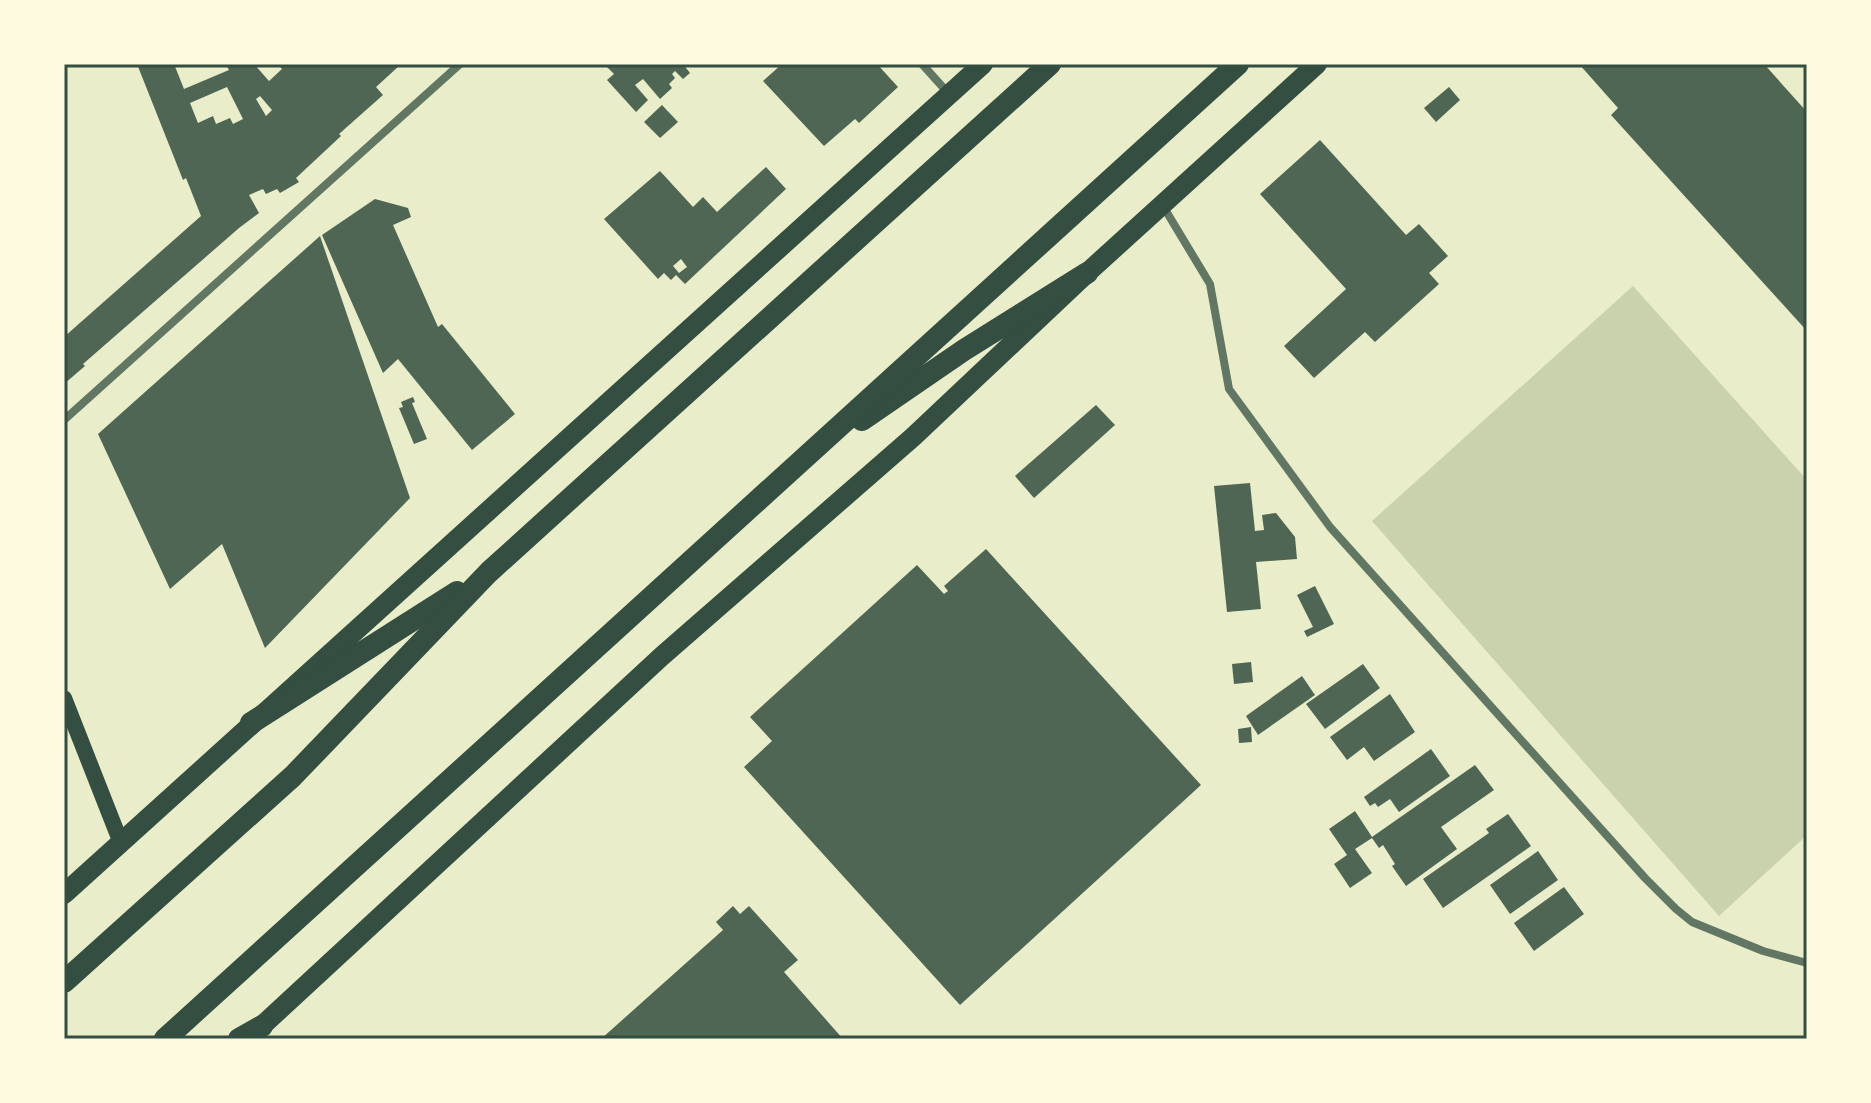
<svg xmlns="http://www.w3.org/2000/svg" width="1871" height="1103" viewBox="0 0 1871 1103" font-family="Lora,serif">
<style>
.green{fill:#cad2ad}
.building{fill:#4f6655;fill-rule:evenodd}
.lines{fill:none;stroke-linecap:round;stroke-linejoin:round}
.minor{stroke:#617663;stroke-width:8}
.secondary{stroke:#344e41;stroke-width:16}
.primary{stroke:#344e41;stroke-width:20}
.trunk{stroke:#344e41;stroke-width:22}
.neatline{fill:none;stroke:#344e41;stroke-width:3}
</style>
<rect width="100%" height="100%" fill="#e9edc9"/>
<polygon class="green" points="1633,286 1807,480 1807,835 1719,916 1372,521"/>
<g class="building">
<path d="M137,64h37l10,25 45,-19 -3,-6h28l15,17 13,-12 -2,-2 3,-3h114l2,2 -23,21 7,8 -44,39 2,2 -45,42 3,4 -19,11 -3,-4 -11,5 -3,-5 -14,6 10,18 -20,15 -156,136 2,2 -21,18v-38l2,-1 -2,-8 137,-121 -15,-38 -3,2zM227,87l16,32 -10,5 -3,-6 -14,6 -3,-8 -15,7 -8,-20zM260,96l12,14 -6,6 -10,-17z"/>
<polygon points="604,64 683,64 690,73 683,79 675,71 672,74 675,78 669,84 672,88 660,99 643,79 635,85 648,100 636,112 607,80 614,74"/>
<polygon points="782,64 877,64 898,87 859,123 855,119 824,146 763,81"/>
<polygon points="1579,64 1764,64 1807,112 1807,331 1611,115 1618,108"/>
<polygon points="1449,87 1460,100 1436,122 1424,108"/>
<polygon points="662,105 678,122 660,138 644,122"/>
<polygon points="1320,140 1406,235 1419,224 1448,256 1429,273 1439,284 1375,342 1365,332 1314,378 1284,346 1346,289 1260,194"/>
<path d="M766,167l20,22 -101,95 -9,-9 -5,5 -7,-7 -6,6 -54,-60 56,-48 33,36 10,-10 14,15zM681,259l6,8 -8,6 -6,-7z"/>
<polygon points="375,199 408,208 411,217 393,225 438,327 442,324 515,414 472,450 398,359 383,373 322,235"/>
<polygon points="320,236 410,498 265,648 222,544 170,589 98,434"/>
<polygon points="413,397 415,402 412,403 427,439 414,444 399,408 403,407 401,402"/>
<polygon points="1096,405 1115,425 1034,498 1015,476"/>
<polygon points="1250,483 1255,531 1264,530 1262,515 1276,513 1295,537 1297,559 1256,562 1261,609 1227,612 1214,486"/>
<polygon points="986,549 1201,785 960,1005 744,767 772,741 750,717 917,565 944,594 948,591 944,586"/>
<polygon points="1315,586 1334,624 1307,637 1304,631 1313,627 1297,595"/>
<polygon points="1251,662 1253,682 1234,684 1232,664"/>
<polygon points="1363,664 1380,688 1325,729 1306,704"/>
<polygon points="1302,676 1315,695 1258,735 1246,716"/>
<polygon points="1390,694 1415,732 1374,761 1364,747 1347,760 1330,737"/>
<polygon points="1251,727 1252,742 1239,743 1238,729"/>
<polygon points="1431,749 1450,776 1399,812 1390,799 1378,807 1375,803 1370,806 1364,797"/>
<polygon points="1475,765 1494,790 1441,827 1457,849 1406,886 1392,866 1395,864 1383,845 1379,848 1372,838 1355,849 1372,873 1350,888 1334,864 1347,855 1329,829 1355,811 1372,837"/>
<polygon points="1508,814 1531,846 1443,908 1423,879 1489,833 1486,829"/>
<polygon points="1538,851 1558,880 1510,914 1490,885"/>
<polygon points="1564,887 1584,914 1534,951 1514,923"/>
<polygon points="733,906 740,914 749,906 798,960 784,972 843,1039 601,1039 723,930 716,922"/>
</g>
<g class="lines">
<g class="minor">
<polyline points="922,64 949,94"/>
<polyline points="1163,206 1210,284 1229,389 1330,527 1645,878 1676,909 1692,922 1763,951 1807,963"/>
<polyline points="64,420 460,64"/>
</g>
<polyline class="secondary" points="64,698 121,843"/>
<g class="primary">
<polyline points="64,894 983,64"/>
<polyline points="251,1036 662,656 913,437 1087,273 1317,64"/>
</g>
<g class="trunk">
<polyline points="862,420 964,350 1087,273"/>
<polyline points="251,723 457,592"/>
<polyline points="64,982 293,776 489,572 1050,64"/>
<polyline points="165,1039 1238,64"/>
<polyline points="239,1039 262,1026"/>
</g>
</g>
<rect width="1871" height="1103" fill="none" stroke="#fefae0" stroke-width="132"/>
<rect x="66" y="66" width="1739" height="971" class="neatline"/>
</svg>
